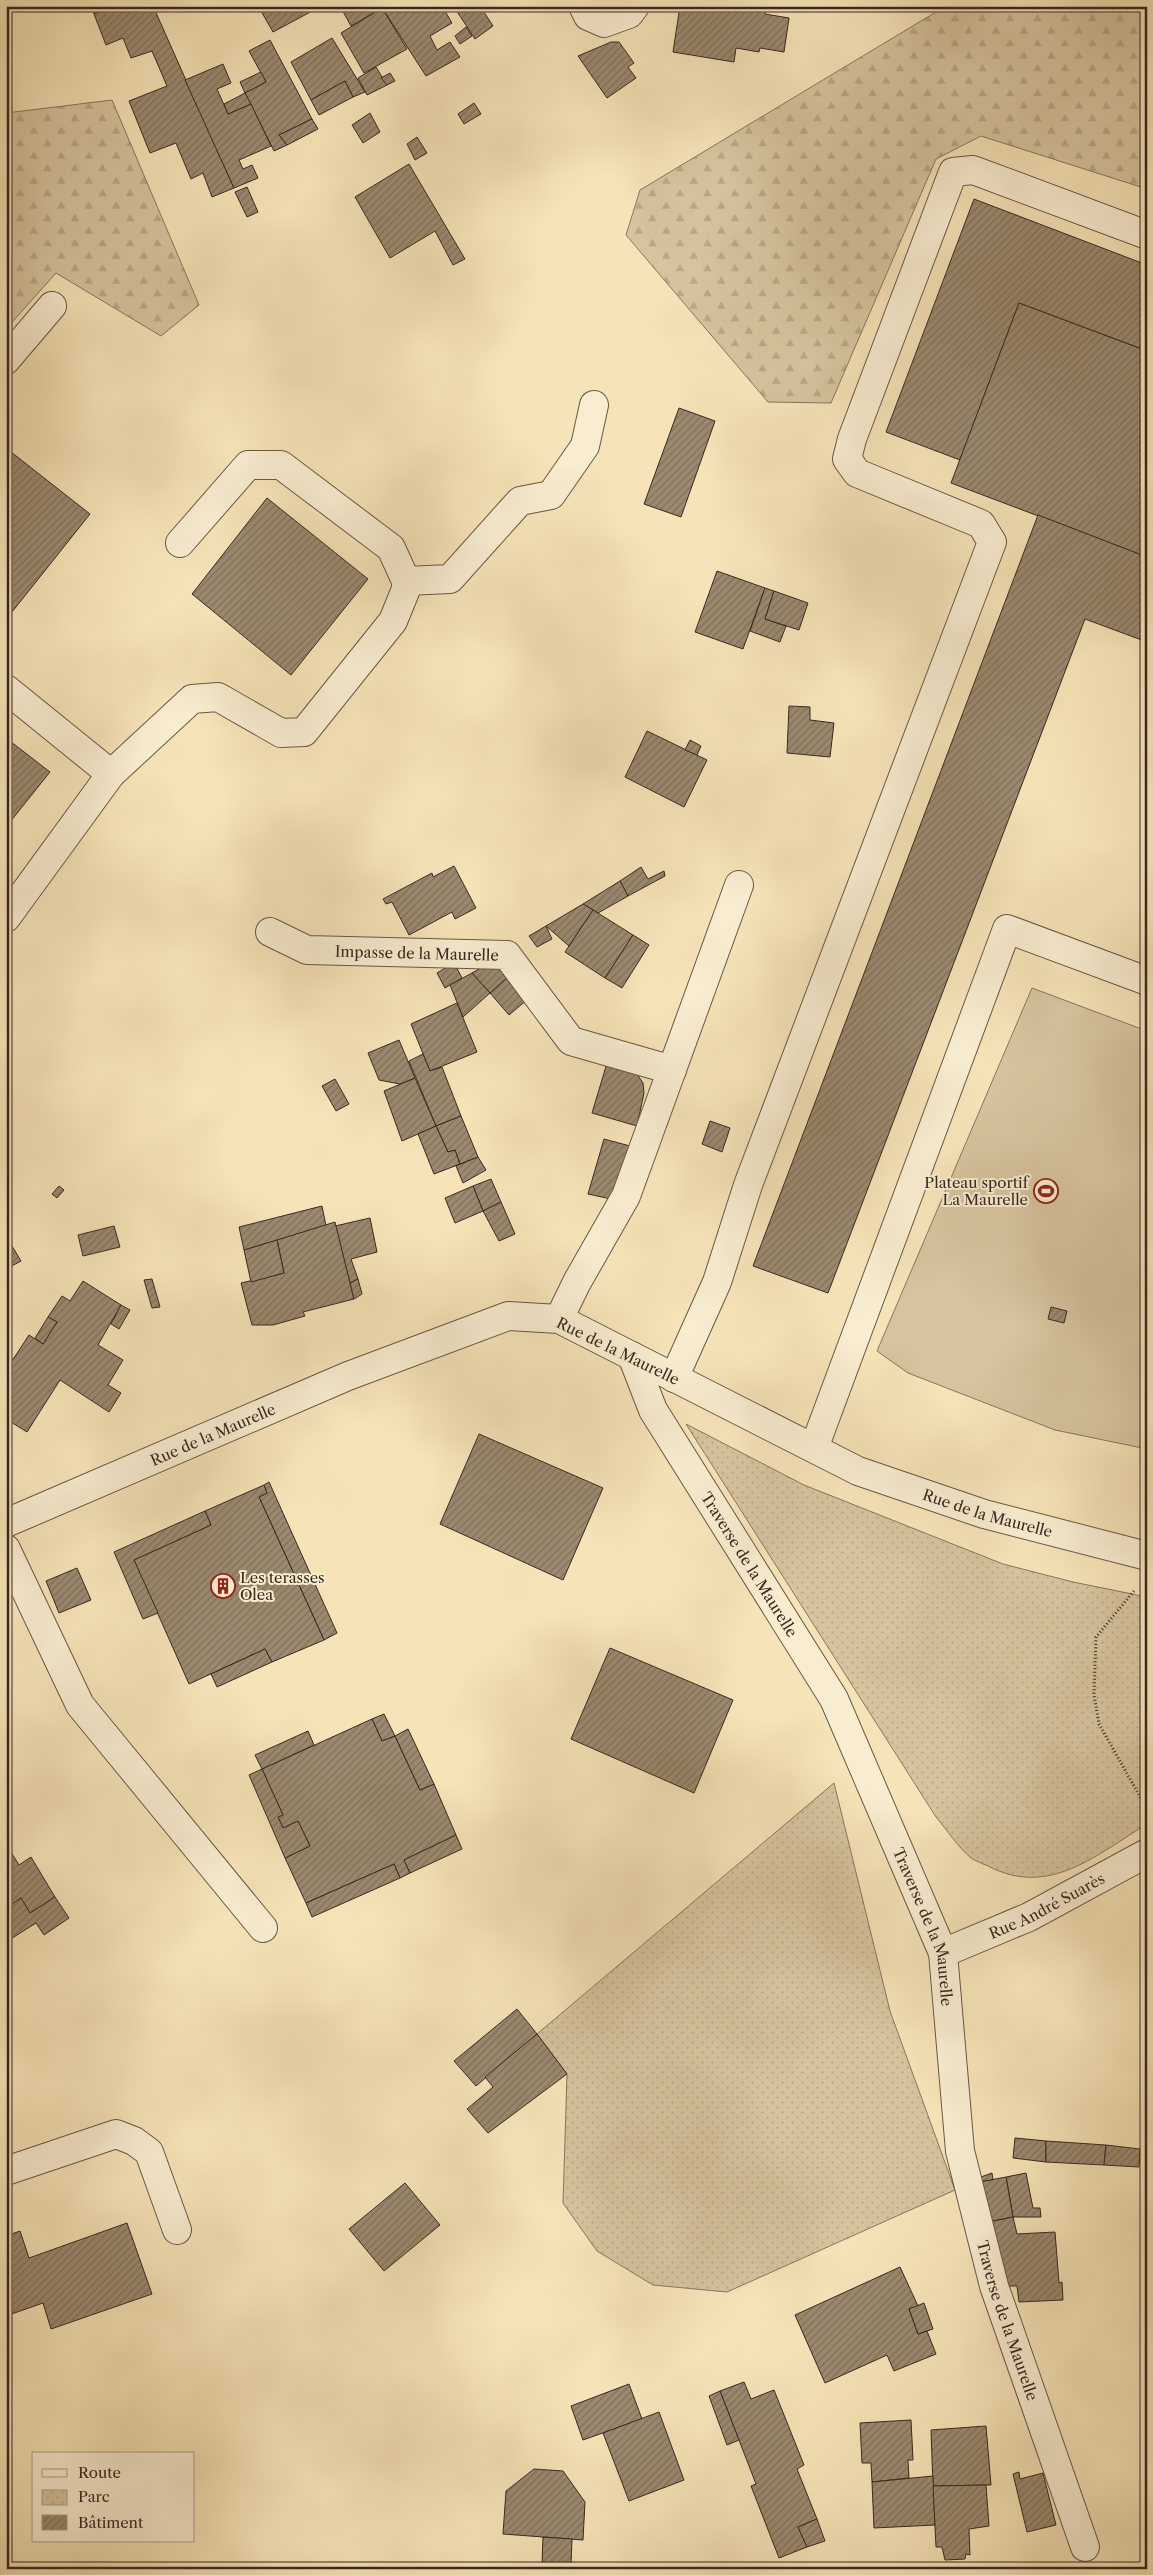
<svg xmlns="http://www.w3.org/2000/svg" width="1153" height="2575" viewBox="0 0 1153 2575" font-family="'Libre Caslon Text',serif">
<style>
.forest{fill:url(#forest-firs);stroke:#877660}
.park{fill:url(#park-dots);stroke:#877660}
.pitch{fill:#d6c49e;stroke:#877660}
.building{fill:url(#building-hatch);stroke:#382822}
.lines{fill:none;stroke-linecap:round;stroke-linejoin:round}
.minor-casing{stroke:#685748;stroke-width:30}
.path{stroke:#382822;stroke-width:3;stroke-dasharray:1 2.5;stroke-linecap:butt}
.minor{stroke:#f9edd1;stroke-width:28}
.labels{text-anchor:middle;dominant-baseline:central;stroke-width:4;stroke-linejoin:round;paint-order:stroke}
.street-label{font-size:15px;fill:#382822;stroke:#f9edd1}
.poi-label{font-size:15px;fill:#382822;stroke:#f9edd1;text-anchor:end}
</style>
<defs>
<pattern id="forest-firs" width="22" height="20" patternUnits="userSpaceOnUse" patternTransform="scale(1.25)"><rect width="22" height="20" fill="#d6c49e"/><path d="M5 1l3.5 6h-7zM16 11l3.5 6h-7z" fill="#b8a888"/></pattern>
<pattern id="park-dots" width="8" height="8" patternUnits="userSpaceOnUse" patternTransform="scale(1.25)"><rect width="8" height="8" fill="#d6c49e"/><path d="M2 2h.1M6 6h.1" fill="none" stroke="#b8a888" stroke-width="1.8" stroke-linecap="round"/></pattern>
<pattern id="building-hatch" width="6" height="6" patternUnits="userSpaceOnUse" patternTransform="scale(1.25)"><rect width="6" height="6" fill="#9b8a70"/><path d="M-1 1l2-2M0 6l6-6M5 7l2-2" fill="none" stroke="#7f715c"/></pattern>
</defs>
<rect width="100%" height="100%" fill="#f6e4b8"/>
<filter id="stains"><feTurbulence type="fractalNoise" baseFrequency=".004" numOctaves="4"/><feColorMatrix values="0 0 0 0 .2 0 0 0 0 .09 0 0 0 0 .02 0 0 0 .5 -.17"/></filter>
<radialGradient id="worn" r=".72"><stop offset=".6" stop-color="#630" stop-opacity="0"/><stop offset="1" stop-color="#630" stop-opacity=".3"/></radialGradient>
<g class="forest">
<polygon points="946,6 1147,6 1147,189 981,136 936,159 831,403 768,402 626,235 640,190"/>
<polygon points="112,100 199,305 161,336 56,273 6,329 6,113"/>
</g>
<g class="park">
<path d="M686,1424l118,61 199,79 70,18 74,15v227c-51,31 -98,74 -159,42 -5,-2 -12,-5 -17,-8 -13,-11 -24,-28 -35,-41z"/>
<polygon points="834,1783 890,2011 955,2190 727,2292 653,2285 597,2251 563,2203 567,2074 537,2034"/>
</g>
<polygon class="pitch" points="1032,988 1147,1031 1147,1449 1055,1430 908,1373 877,1351"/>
<g class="building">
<polygon points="91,6 112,6 94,14"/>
<polygon points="112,6 153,6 234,188 212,197 203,173 191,179 176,143 150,153 129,101 167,86 152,51 131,58 123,38 106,45 94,14"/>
<polygon points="266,6 315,6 316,9 273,32 261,11 267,8"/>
<polygon points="340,6 381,6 382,8 351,26"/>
<polygon points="381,6 442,6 452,23 430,36 437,50 450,42 460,57 426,76"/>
<polygon points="461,6 475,6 479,12 482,9 493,26 475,39 456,10"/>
<polygon points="680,6 766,6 765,14 789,18 784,52 760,48 759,52 736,48 734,62 673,52"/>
<polygon points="382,8 407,49 364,73 341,33"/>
<polygon points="466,27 472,36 460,44 455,36"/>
<polygon points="332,38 365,92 353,97 345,81 311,100 291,62"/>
<polygon points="270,40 312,119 279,135 287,145 274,151 245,93 266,82 249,51"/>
<polygon points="611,42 619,42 634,63 628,67 636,78 607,98 578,56"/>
<polygon points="223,64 231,83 217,89 228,114 251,104 271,146 239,160 243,169 252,165 258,178 234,188 185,80"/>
<polygon points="376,67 387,85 367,95 358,78"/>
<polygon points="261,72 266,82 245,93 240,82"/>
<polygon points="390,73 395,81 387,85 381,78"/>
<polygon points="345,81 353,97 319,115 311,100"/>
<polygon points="245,93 251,104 228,114 224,104"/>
<polygon points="474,103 481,114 464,124 458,114"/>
<polygon points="370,113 380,132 363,143 352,125"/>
<polygon points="312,119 318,129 287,145 279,135"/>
<polygon points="417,137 427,153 415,160 407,144"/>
<polygon points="409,164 465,259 453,265 435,231 390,258 355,197"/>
<polygon points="247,187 258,212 247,217 235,192"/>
<polygon points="974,199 1147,265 1147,351 1019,303 960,460 886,432"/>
<polygon points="1019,303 1147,351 1147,557 951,483"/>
<polygon points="679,408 715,421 681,517 644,504"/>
<polygon points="6,448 90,514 12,612 6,607"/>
<polygon points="267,498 368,579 291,675 192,594"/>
<polygon points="1038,515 1147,557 1147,642 1085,619 828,1293 753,1266"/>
<polygon points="717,571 765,588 743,649 695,632"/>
<polygon points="765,588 774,591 765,619 786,626 780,642 750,631"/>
<polygon points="774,591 808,603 799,630 765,619"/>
<polygon points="789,706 810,707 810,720 834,723 830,757 787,753"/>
<polygon points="647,731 707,760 684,807 625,777"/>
<polygon points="6,738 50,772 6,827"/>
<polygon points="690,740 701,746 697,755 685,750"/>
<polygon points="454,866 476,908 455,919 452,912 409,935 392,902 386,904 383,899 432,873 433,877"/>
<polygon points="641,867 648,879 664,871 665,876 628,896 620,881"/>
<polygon points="620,881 628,896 598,913 583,904"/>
<polygon points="583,904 593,910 569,946 546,926"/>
<polygon points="593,910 633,935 605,978 565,952"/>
<polygon points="546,926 552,939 537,947 529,936"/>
<polygon points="633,935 649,945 622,988 605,978"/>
<polygon points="493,961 508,977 490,993 472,973"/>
<polygon points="454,963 462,978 445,988 437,973"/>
<polygon points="472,973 490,993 463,1017 450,985"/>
<polygon points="508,977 528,999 509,1015 490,993"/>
<polygon points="457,1003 477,1052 430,1071 411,1024"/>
<polygon points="399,1040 415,1078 400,1084 379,1080 368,1053"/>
<polygon points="423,1054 430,1071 442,1067 461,1116 436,1126 409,1061"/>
<polygon points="607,1063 637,1074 643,1083 644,1093 637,1126 592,1113"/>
<polygon points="415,1078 436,1126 402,1141 384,1091"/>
<polygon points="335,1079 349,1104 336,1111 322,1086"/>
<polygon points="461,1116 478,1157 460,1164 455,1150 448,1152 436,1126"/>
<polygon points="710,1121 730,1128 722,1152 702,1144"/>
<polygon points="436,1126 448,1152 455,1150 460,1164 434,1174 418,1134"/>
<polygon points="604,1139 630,1146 611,1199 588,1194"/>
<polygon points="478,1157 486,1170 463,1183 456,1166"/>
<polygon points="491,1179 501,1202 483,1211 473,1186"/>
<polygon points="59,1186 64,1190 57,1198 52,1194"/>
<polygon points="473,1186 483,1211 455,1223 445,1198"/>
<polygon points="501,1202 515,1234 499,1241 483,1211"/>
<polygon points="322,1206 326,1226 244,1250 239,1227"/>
<polygon points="370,1218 377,1252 351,1259 358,1279 350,1283 335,1226"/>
<polygon points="335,1222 354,1299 303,1312 305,1316 273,1325 252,1325 241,1283 284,1273 277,1240"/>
<polygon points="114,1226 120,1247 83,1256 78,1235"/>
<polygon points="6,1236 21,1261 6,1269"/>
<polygon points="277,1240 284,1273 251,1282 244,1250"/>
<polygon points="152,1279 160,1307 152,1308 144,1280"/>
<polygon points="358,1279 362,1294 354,1299 350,1283"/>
<polygon points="83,1281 121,1305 98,1345 123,1360 108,1385 121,1393 109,1412 60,1380 27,1432 6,1419 6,1370 29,1335 43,1344 57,1322 48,1317 62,1296 70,1301"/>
<polygon points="121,1305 130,1310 119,1329 111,1324"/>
<polygon points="1051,1307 1067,1311 1064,1323 1048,1319"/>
<polygon points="48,1317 57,1322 43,1344 35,1338"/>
<polygon points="479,1434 603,1488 563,1580 440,1524"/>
<polygon points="269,1482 337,1633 324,1640 259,1497 267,1493 264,1485"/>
<polygon points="264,1485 267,1493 259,1497 324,1640 272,1662 265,1649 189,1684 134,1560 211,1525 205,1511"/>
<polygon points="205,1511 211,1525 134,1560 158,1613 143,1619 114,1552"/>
<polygon points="77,1568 91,1600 59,1613 46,1581"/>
<polygon points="610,1648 733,1700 694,1793 571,1739"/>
<polygon points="265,1649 272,1662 217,1687 211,1674"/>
<polygon points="384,1714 395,1736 382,1741 372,1719"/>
<polygon points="372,1719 382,1741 395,1736 420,1790 434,1784 456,1835 404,1860 410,1873 400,1878 394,1864 306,1903 285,1858 310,1846 298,1821 283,1828 278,1817 283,1815 262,1769"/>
<polygon points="408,1729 434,1784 420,1790 395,1736"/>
<polygon points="308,1731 314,1745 262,1769 255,1755"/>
<polygon points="262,1769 283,1815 278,1817 283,1828 298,1821 310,1846 285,1858 249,1775"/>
<polygon points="456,1835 462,1849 410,1873 404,1860"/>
<polygon points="6,1844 19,1865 31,1857 55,1897 30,1913 21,1898 6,1908"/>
<polygon points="394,1864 400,1878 312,1917 306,1903"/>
<polygon points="55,1897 69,1918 44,1935 36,1923 6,1942 6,1908 21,1898 30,1913"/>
<polygon points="517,2009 537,2034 476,2086 454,2061"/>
<polygon points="537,2034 567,2074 488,2133 467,2109 493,2087 485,2077"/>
<polygon points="1015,2138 1046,2141 1046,2162 1013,2158"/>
<polygon points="1046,2141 1106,2145 1104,2165 1046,2162"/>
<polygon points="1106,2145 1140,2149 1139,2167 1104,2165"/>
<polygon points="992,2173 993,2180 980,2182 978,2178"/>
<polygon points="1026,2173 1033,2208 1040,2208 1041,2217 1013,2217 1006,2177"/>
<polygon points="1006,2177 1013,2217 988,2222 980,2182"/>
<polygon points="405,2183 440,2225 384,2271 349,2229"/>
<polygon points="1013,2217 1017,2234 1055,2232 1059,2283 1062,2282 1063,2300 1019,2302 1017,2286 1002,2286 988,2222"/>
<polygon points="127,2223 152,2294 51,2329 43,2303 6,2316 6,2236 20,2231 29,2258"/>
<polygon points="900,2267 918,2306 909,2309 918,2334 927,2331 936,2354 894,2371 887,2355 825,2383 795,2315"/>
<polygon points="924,2303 933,2329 918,2334 909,2309"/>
<polygon points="744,2382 751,2399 774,2390 804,2465 797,2469 817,2519 798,2527 807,2547 779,2558 751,2486 756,2484 720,2391"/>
<polygon points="629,2384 642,2419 583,2440 571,2406"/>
<polygon points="720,2391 739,2440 727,2445 709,2396"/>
<polygon points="659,2412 684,2480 629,2501 603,2433"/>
<polygon points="911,2420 913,2460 908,2460 909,2478 872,2482 871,2463 862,2463 860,2423"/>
<polygon points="986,2426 991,2485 933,2486 931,2430"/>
<polygon points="534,2469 563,2471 585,2502 583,2540 503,2534 506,2491"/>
<polygon points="1019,2472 1020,2479 1043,2473 1056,2525 1027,2532 1013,2474"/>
<polygon points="933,2476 935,2525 874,2528 872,2482"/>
<polygon points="986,2485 989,2526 969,2529 970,2555 966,2554 965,2559 945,2560 942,2547 936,2547 933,2486"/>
<polygon points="817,2519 825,2541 807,2547 798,2527"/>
<polygon points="543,2537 572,2539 571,2565 542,2564"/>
</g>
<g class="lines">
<defs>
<g id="minor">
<polyline points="583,6 588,16 604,23 629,14 635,6"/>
<polyline points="6,360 52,306"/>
<polyline points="406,581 450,579 520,501 551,495 585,446 594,405"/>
<polyline points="6,689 111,774"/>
<polyline points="6,918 111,774 192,699 218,697 281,733 304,732 393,621 406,589 406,581 391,548 281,465 248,465 180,543"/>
<path id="s1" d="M270,932l37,18 200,5 64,86 101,29"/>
<polyline points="559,1319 577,1282 626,1196 739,885"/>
<path id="s2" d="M632,1356l21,54 181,289 109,254 17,198 34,135 91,261"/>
<polyline points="674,1378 717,1282 748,1185 992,542 981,524 857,473 847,459 852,439 953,172 973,170 1147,235"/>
<polyline points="814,1448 1007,929 1147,981"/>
<path id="s3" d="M6,1523l342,-147 160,-60 51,3 299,152 126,43 163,42"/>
<polyline points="6,1549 80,1705 263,1928"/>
<path id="s4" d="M943,1953l86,-36 118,-64"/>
<polyline points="6,2171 116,2134 134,2141 149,2152 177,2230"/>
</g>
</defs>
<use href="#minor" class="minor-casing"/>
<polyline class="path" points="1134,1591 1096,1637 1094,1695 1099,1724 1147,1809"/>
<use href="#minor" class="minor"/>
</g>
<defs>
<symbol id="stadium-ring" viewBox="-11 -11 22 22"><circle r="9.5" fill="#f9edd1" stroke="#8f2418" stroke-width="1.5"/><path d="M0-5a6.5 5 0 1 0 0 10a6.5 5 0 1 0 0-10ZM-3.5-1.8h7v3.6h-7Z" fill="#8f2418"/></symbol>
<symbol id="building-ring" viewBox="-11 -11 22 22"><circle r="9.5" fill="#f9edd1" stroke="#8f2418" stroke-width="1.5"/><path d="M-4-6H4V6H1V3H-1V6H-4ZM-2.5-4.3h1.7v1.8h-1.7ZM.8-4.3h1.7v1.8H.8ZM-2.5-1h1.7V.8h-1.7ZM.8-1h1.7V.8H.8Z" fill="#8f2418"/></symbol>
</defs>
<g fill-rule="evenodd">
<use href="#stadium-ring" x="1032" y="1177" width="28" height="28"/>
<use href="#building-ring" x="209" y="1572" width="28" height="28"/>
</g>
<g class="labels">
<g class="street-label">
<text stroke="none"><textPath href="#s1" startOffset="151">Impasse de la Maurelle</textPath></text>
<text transform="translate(618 1351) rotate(26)">Rue de la Maurelle</text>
<text stroke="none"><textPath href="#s3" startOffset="225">Rue de la Maurelle</textPath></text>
<text stroke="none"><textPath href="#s3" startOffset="1066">Rue de la Maurelle</textPath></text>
<text stroke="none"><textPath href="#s2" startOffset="240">Traverse de la Maurelle</textPath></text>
<text stroke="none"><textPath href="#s4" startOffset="114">Rue André Suarès</textPath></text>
<text stroke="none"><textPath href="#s2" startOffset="645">Traverse de la Maurelle</textPath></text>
<text stroke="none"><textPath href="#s2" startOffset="1050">Traverse de la Maurelle</textPath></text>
</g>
<g class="poi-label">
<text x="1028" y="1182">Plateau sportif<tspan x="1028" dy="17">La Maurelle</tspan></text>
<text x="240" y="1577" text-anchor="start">Les terasses<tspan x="240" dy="17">Olea</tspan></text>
</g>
</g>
<rect width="1153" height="2575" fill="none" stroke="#f6e4b8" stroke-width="25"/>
<rect x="8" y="8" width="1138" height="2560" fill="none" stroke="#382822" stroke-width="2.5"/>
<rect x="12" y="12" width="1128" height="2550" fill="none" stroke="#382822"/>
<rect x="32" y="2452" width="162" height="90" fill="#f9edd1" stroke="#ac9e8b"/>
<rect x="42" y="2469" width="25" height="8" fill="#f9edd1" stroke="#ac9e8b"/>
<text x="78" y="2478" font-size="15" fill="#382822">Route</text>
<rect x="42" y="2490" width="25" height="15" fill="url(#park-dots)" stroke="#ac9e8b"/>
<text x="78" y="2502" font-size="15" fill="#382822">Parc</text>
<rect x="42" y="2515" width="25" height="15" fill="url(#building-hatch)" stroke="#ac9e8b"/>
<text x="78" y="2528" font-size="15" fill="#382822">Bâtiment</text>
<rect width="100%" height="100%" filter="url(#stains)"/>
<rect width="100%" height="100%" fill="url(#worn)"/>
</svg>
